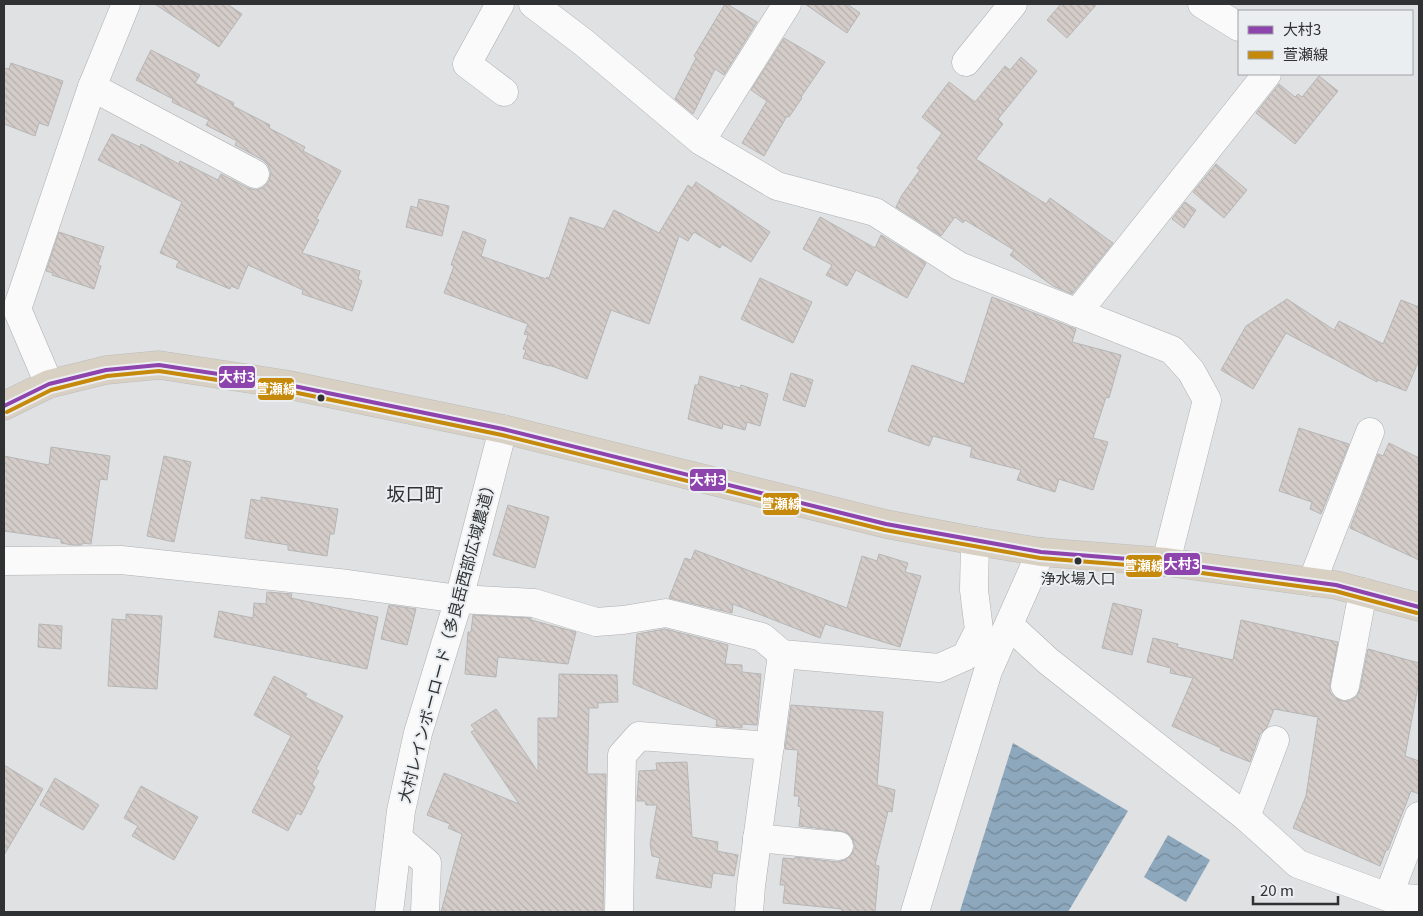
<svg xmlns="http://www.w3.org/2000/svg" width="1423" height="916" viewBox="0 0 1423 916" font-family="Georgia,'Noto Sans JP',serif">
<style>
.water{fill:url(#water-waves)}
.building{fill:url(#building-back-hatch);stroke:#b6b6b7}
.lines{fill:none;stroke-linecap:round;stroke-linejoin:round}
.minor-casing{stroke:#aeafb0;stroke-width:29}
.highway-casing{stroke:#bbbcbc;stroke-width:29}
.minor{stroke:#fafafb;stroke-width:28}
.highway{stroke:#d8d0c3;stroke-width:28}
.bus-1-casing{stroke:#ebeef1;stroke-width:8}
.bus-2-casing{stroke:#ebeef1;stroke-width:8}
.bus-1{stroke:#8e44ad;stroke-width:4}
.bus-2{stroke:#c5890c;stroke-width:4}
.bus-dot{fill:#2f3132;stroke:#ebeef1;stroke-width:2}
.labels{text-anchor:middle;dominant-baseline:central;stroke-width:4;stroke-linejoin:round;paint-order:stroke}
.bus-label{font-size:15px;fill:#2f3132;stroke:#ebeef1}
.street-label{font-size:16px;fill:#2f3132;stroke:#ebeef1}
.quarter-label{font-size:19px;fill:#2f3132;stroke:#ebeef1}
.line-badge{stroke:#ebeef1;stroke-width:2}
.badge-label{font-size:14px;text-anchor:middle;font-weight:bold;fill:#fff}
</style>
<defs>
<pattern id="water-waves" width="16" height="10" patternUnits="userSpaceOnUse" patternTransform="scale(1.25)"><rect width="16" height="10" fill="#8da7bc"/><path d="M0 5q4-4 8 0t8 0" fill="none" stroke="#748999"/></pattern>
<pattern id="building-back-hatch" width="6" height="6" patternUnits="userSpaceOnUse" patternTransform="scale(1.25)"><rect width="6" height="6" fill="#d4ccc9"/><path d="M-1 5l2 2M0 0l6 6M5-1l2 2" fill="none" stroke="#b6b0ad"/></pattern>
</defs>
<rect width="100%" height="100%" fill="#dfe1e3"/>
<g class="water">
<polygon points="1013,743 1128,811 1068,912 962,912 960,911"/>
<polygon points="1168,835 1210,860 1186,902 1144,877"/>
</g>
<g class="building">
<polygon points="155,4 227,4 242,14 219,47"/>
<polygon points="725,4 727,4 757,22 724,75 715,69 693,114 675,99 696,58 694,56"/>
<polygon points="805,4 847,4 860,13 847,33"/>
<polygon points="1061,4 1097,4 1067,38 1047,20"/>
<polygon points="784,38 825,62 801,97 802,98 789,117 787,116 764,156 742,143 767,101 751,90"/>
<polygon points="151,50 200,75 195,83 234,103 233,106 270,125 269,128 305,147 303,151 341,171 316,219 319,220 302,253 360,271 358,279 362,281 352,311 302,294 303,290 248,265 238,289 231,286 230,289 176,267 179,261 160,253 182,202 98,160 112,134 140,147 141,144 179,164 180,161 218,180 221,174 248,188 256,190 264,187 269,181 271,173 268,165 263,160 235,145 237,141 206,125 209,120 172,102 173,99 136,80"/>
<polygon points="1021,57 1037,71 998,119 1003,124 976,159 1046,204 1050,198 1113,243 1072,294 1053,286 1010,255 1014,250 965,220 963,223 955,217 941,236 896,207 902,195 920,170 917,168 942,133 922,117 949,82 975,102 1005,66 1010,70"/>
<polygon points="11,63 63,81 48,126 39,123 35,136 4,124 4,68 9,69"/>
<polygon points="1319,76 1338,91 1295,144 1256,113 1279,84 1295,97 1298,94 1302,97"/>
<polygon points="1216,164 1247,190 1224,218 1193,192"/>
<polygon points="696,182 770,232 751,262 722,244 720,248 694,232 688,241 679,236 649,324 611,310 587,379 549,365 549,366 523,358 526,350 523,349 528,335 524,334 528,324 444,293 454,266 451,265 463,231 486,240 481,256 546,279 547,277 549,278 570,217 604,229 614,210 659,233 688,185 692,188"/>
<polygon points="419,199 449,206 442,236 406,227 411,206 417,208"/>
<polygon points="1185,202 1196,210 1184,228 1172,219"/>
<polygon points="820,217 875,248 881,235 926,263 907,298 856,270 847,286 826,275 832,265 803,249"/>
<polygon points="59,232 104,247 98,265 101,266 94,289 52,275 53,273 46,271"/>
<polygon points="760,278 812,302 793,343 741,319"/>
<polygon points="992,297 1076,329 1072,342 1121,355 1109,398 1106,397 1093,438 1108,442 1093,490 1059,479 1055,492 1017,480 1021,470 970,457 972,447 933,436 929,446 888,431 912,365 964,384"/>
<polygon points="1287,299 1334,330 1339,321 1383,344 1401,300 1419,307 1419,360 1406,391 1378,380 1377,382 1286,333 1253,389 1221,370 1246,326"/>
<polygon points="791,373 813,380 805,407 783,400"/>
<polygon points="700,376 740,388 741,385 768,394 760,426 747,422 745,430 723,424 722,429 688,419 695,385 698,385"/>
<polygon points="1299,428 1349,444 1321,514 1310,509 1312,502 1279,491"/>
<polygon points="1389,443 1419,458 1419,560 1350,528 1378,454 1383,456"/>
<polygon points="51,447 110,456 107,480 100,479 91,544 82,543 82,545 73,545 61,543 61,539 4,531 4,456 49,465"/>
<polygon points="164,456 191,462 174,542 147,536"/>
<polygon points="261,497 338,509 334,534 330,534 327,556 288,550 288,545 245,538 251,499 261,501"/>
<polygon points="508,505 549,517 535,568 493,555"/>
<polygon points="695,550 847,608 862,556 877,561 879,554 908,563 905,572 921,576 900,647 825,624 820,638 733,604 732,613 669,598 685,558 691,560"/>
<polygon points="267,592 292,594 291,598 378,617 367,669 214,637 219,611 253,618 254,603 266,604"/>
<polygon points="1113,603 1142,610 1132,655 1102,648"/>
<polygon points="389,605 416,609 407,645 381,639"/>
<polygon points="126,614 162,616 157,689 108,686 112,619 126,620"/>
<polygon points="473,615 531,618 531,620 576,632 568,664 498,657 496,677 465,674 468,632 471,632"/>
<polygon points="1241,620 1338,642 1330,684 1330,692 1335,698 1342,701 1350,701 1357,696 1360,689 1368,649 1419,663 1419,681 1405,756 1419,761 1419,794 1411,791 1388,850 1386,850 1380,866 1293,828 1306,796 1318,717 1274,709 1267,727 1260,734 1250,762 1220,750 1221,748 1172,726 1193,678 1170,673 1171,668 1147,662 1153,638 1178,644 1177,647 1233,660"/>
<polygon points="39,624 62,626 61,649 38,647"/>
<polygon points="665,629 728,645 725,664 742,665 742,672 761,674 757,725 742,724 742,728 716,726 717,720 633,684 637,634"/>
<polygon points="559,674 617,675 618,702 598,703 598,708 589,708 587,774 606,774 603,912 441,912 462,834 448,828 450,824 427,815 444,773 519,804 471,732 475,730 471,725 496,709 538,772 538,718 558,718"/>
<polygon points="274,676 307,694 305,697 343,716 316,769 319,771 312,784 315,787 301,815 297,813 288,831 252,812 291,736 254,715"/>
<polygon points="791,705 883,712 877,785 895,790 892,812 888,811 875,865 879,866 875,912 842,912 842,909 783,903 785,885 780,885 783,858 795,859 795,857 838,862 845,860 851,855 855,847 853,840 848,834 841,831 799,826 801,807 798,806 799,796 794,796 798,750 785,749"/>
<polygon points="687,762 692,837 718,842 717,851 738,855 734,876 713,873 711,888 656,878 660,858 652,856 650,844 657,805 646,805 645,801 637,801 639,771 657,770 656,763"/>
<polygon points="4,765 43,789 4,855"/>
<polygon points="55,778 99,805 83,830 40,805"/>
<polygon points="141,786 198,817 174,860 132,836 138,826 124,818"/>
</g>
<g class="lines">
<defs>
<g id="minor">
<polyline points="500,4 467,64 504,92"/>
<polyline points="533,4 583,42 701,141 777,186 875,212 959,266 1172,350 1191,371 1207,400 1166,562"/>
<polyline points="1202,4 1239,27"/>
<polyline points="966,62 1013,4"/>
<polyline points="92,87 255,174"/>
<polyline points="701,141 787,4"/>
<polyline points="1077,313 1267,74"/>
<polyline points="49,384 17,309 92,87 126,4"/>
<polyline points="4,561 121,560 348,584 459,599 534,603 596,622 623,620 666,613 762,637 782,654 939,668 966,656 979,630 974,590 975,541"/>
<polyline points="1312,582 1370,432"/>
<polyline points="1009,625 1048,661 1246,817"/>
<polyline points="1345,686 1363,592"/>
<polyline points="1275,740 1246,817 1298,864 1388,897 1419,899"/>
<polyline points="398,838 427,863 425,912"/>
<polyline points="757,838 839,846"/>
<polyline points="1388,897 1419,816"/>
<polyline points="389,912 401,811 418,733 459,599 503,429"/>
<polyline points="619,912 622,755 639,736 770,746"/>
<polyline points="749,912 751,886 782,654"/>
<polyline points="915,912 988,671 1041,552"/>
</g>
<polyline id="highway" points="4,406 49,384 106,370 159,365 284,384 503,429 886,524 975,541 1041,552 1166,562 1336,585 1419,607"/>
</defs>
<use href="#minor" class="minor-casing"/>
<use href="#highway" class="highway-casing"/>
<use href="#minor" class="minor"/>
<use href="#highway" class="highway"/>
<defs>
<polyline id="bus-1" points="4,406 49,384 106,370 159,365 284,384 503,429 886,524 1041,552 1166,562 1336,585 1419,607"/>
<polyline id="bus-2" points="7,412 51,390 107,376 159,371 283,390 502,435 885,530 1040,558 1165,568 1335,591 1417,613"/>
</defs>
<use href="#bus-1" class="bus-1-casing"/>
<use href="#bus-2" class="bus-2-casing"/>
<use href="#bus-1" class="bus-1"/>
<use href="#bus-2" class="bus-2"/>
</g>
<g class="bus-dot">
<circle cx="321" cy="398" r="4.5"/>
<circle cx="1078" cy="561" r="4.5"/>
</g>
<g class="labels">
<g class="bus-label">
<text x="1078" y="577">浄水場入口</text>
</g>
<g class="street-label">
<text transform="translate(446 640) rotate(-75)">大村レインボーロード（多良岳西部広域農道）</text>
</g>
<g class="quarter-label">
<text x="415" y="492">坂口町</text>
</g>
</g>
<g class="line-badge">
<rect x="218" y="365" width="38" height="24" rx="5" fill="#8e44ad"/>
<rect x="257" y="377" width="38" height="24" rx="5" fill="#c5890c"/>
<rect x="689" y="468" width="38" height="24" rx="5" fill="#8e44ad"/>
<rect x="762" y="492" width="38" height="24" rx="5" fill="#c5890c"/>
<rect x="1163" y="552" width="38" height="24" rx="5" fill="#8e44ad"/>
<rect x="1125" y="554" width="38" height="24" rx="5" fill="#c5890c"/>
</g>
<g class="badge-label">
<text x="237" y="382">大村3</text>
<text x="276" y="394">萱瀬線</text>
<text x="708" y="485">大村3</text>
<text x="781" y="509">萱瀬線</text>
<text x="1182" y="569">大村3</text>
<text x="1144" y="571">萱瀬線</text>
</g>
<rect width="1423" height="916" fill="none" stroke="#2f3132" stroke-width="10"/>
<rect x="1238" y="10" width="175" height="65" fill="#ebeef1" stroke="#a0a2a5"/>
<rect x="1248" y="26" width="25" height="8" fill="#8e44ad" stroke="#a0a2a5"/>
<text x="1283" y="35" font-size="15" fill="#2f3132">大村3</text>
<rect x="1248" y="51" width="25" height="8" fill="#c5890c" stroke="#a0a2a5"/>
<text x="1283" y="60" font-size="15" fill="#2f3132">萱瀬線</text>
<path d="M1253 896v8h85v-8" fill="none" stroke="#2f3132" stroke-width="2.5"/>
<text x="1260" y="896" font-size="15" fill="#2f3132" stroke="#ebeef1" stroke-width="4" paint-order="stroke">20 m</text>
</svg>
